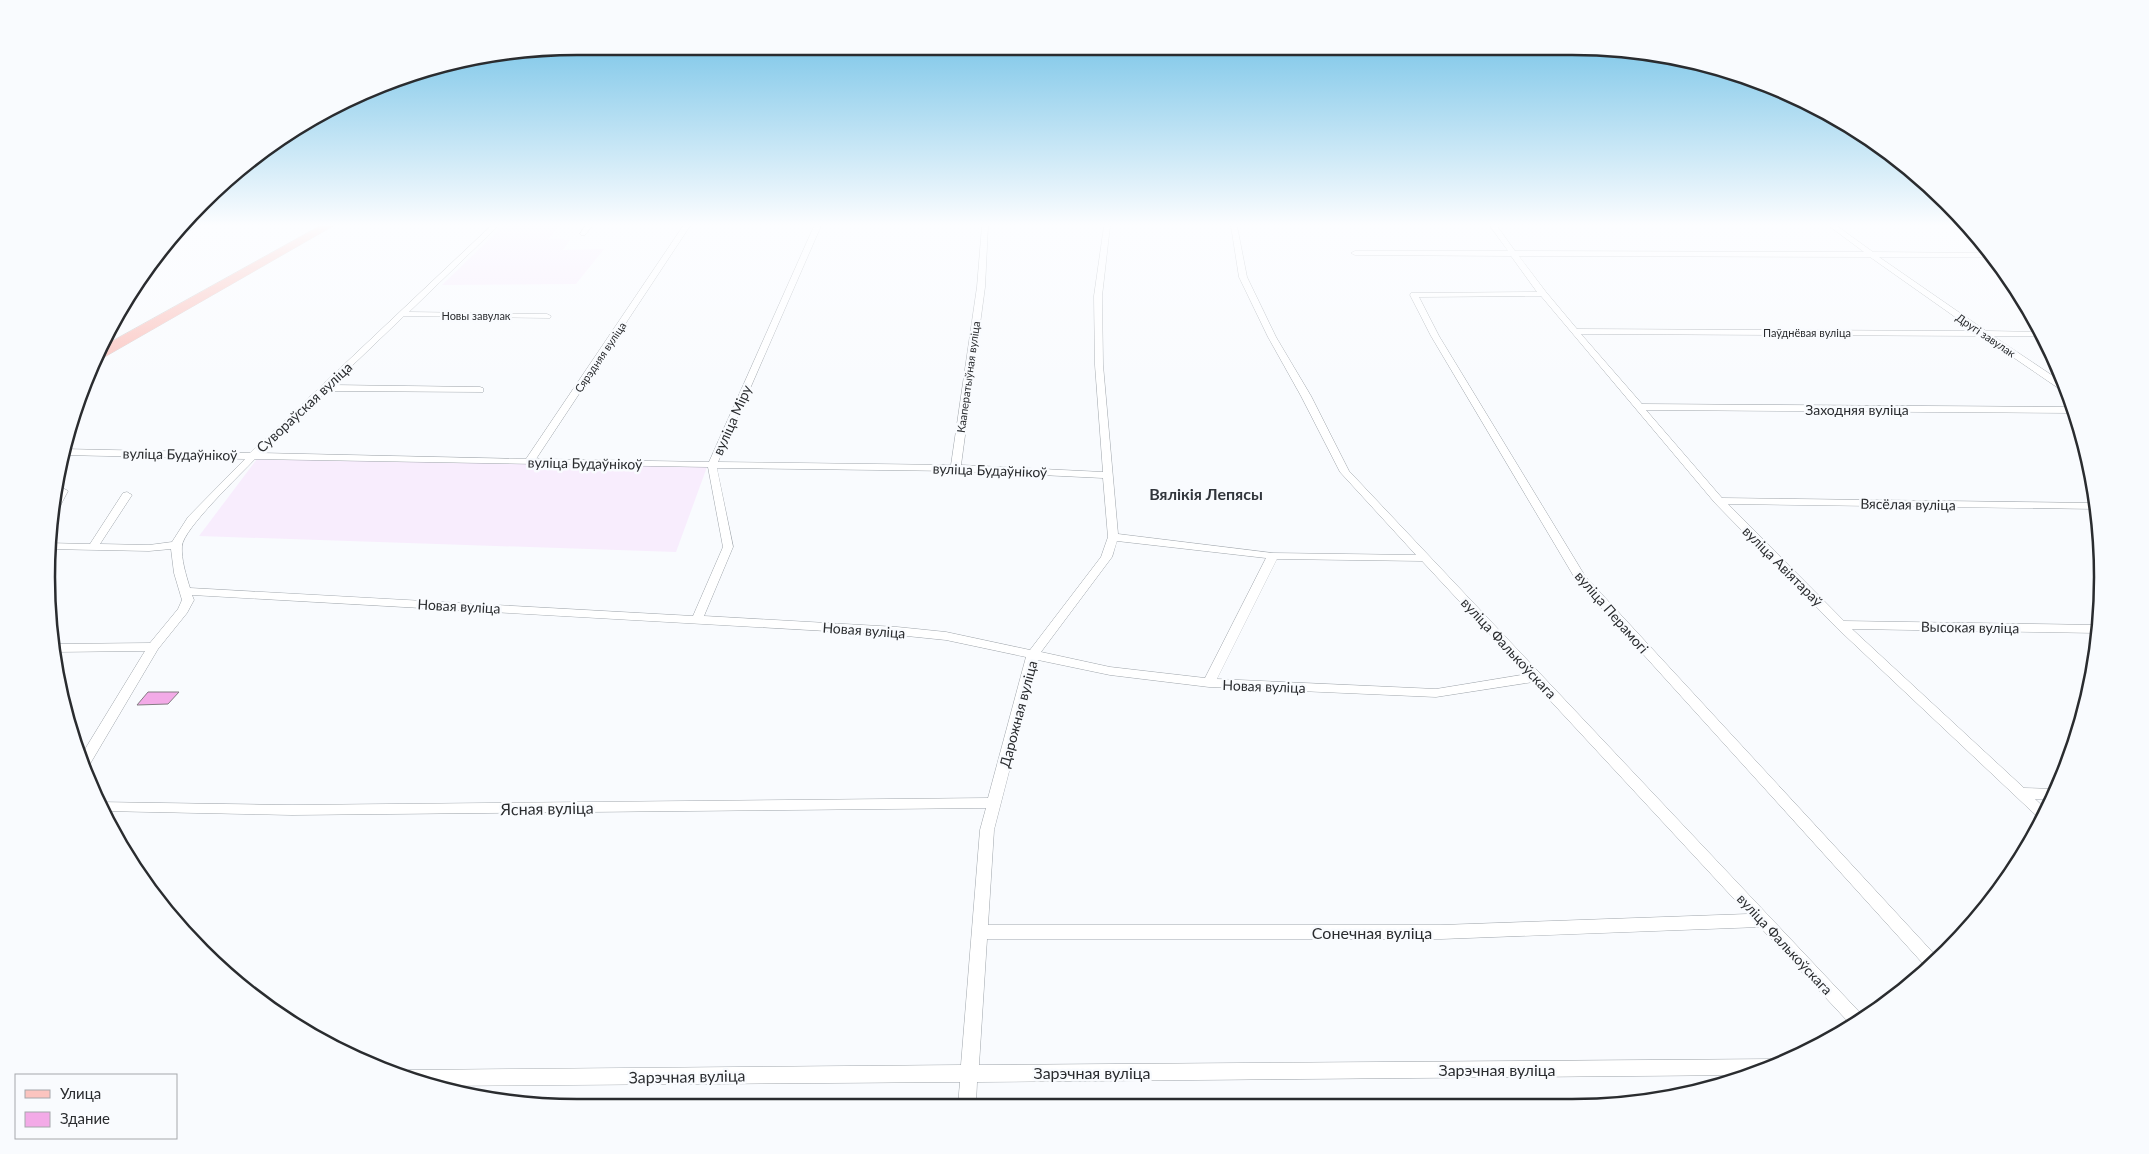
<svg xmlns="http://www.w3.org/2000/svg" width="2149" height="1154" viewBox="0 0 2149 1154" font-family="Lato,sans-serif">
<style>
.industrial{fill:#f8edfd}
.water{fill:#42c9dd}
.building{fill:#f3aae7;stroke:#847d83}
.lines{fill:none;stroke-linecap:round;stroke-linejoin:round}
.street-casing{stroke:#9fa5ab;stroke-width:1}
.primary-casing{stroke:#d4d5d5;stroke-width:1}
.street{fill:#fff;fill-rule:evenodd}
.primary{fill:#fbc4bf;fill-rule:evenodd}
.labels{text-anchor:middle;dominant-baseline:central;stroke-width:5;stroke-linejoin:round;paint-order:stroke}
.far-street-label{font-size:11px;fill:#2a2c2f;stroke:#f9fbfe}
.street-label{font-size:14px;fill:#2a2c2f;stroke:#f9fbfe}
.quarter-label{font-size:16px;font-weight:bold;fill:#32363c;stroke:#f9fbfe}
.near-street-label{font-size:16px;fill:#2a2c2f;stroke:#f9fbfe}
.rim{fill:none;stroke:#2a2c2f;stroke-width:2.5}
</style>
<rect width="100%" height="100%" fill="#f9fbfe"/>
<g class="industrial">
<polygon points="503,226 560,226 548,239 570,240 563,250 604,249 576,284 442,285"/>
<polygon points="257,459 707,467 676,552 199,536"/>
</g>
<polygon class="water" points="179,226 199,226 164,245 178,227"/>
<polygon class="building" points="148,692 179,692 168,704 137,705"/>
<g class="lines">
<defs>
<g id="street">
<path d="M491,226h7l-89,86 138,2 4,2 -1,2 -146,-2 -72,69 148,2 3,1v4l-156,-1 -66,62 265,6 157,-233h7l-154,233 173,3 105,-236h7l-103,236 233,3 26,-178 5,-61h6l-3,61 -24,178 142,7 -8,-107 -1,-69 10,-70h6l-8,70 1,69 15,169 155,19 143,2 -76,-83 -39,-76 -33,-59 -29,-60 -8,-51h6l10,51 29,60 35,59 38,75 517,548 -14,7 -92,-99 -319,12h-454l-8,126 796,-6 7,5 -7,3 -29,8 -769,7 -1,23h-18l2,-23 -530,4 -29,-11 2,-3 6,-2 552,-5 19,-235 6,-22 -694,7 -189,-4 -5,-9 194,3 696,-7 38,-141 -80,-17 -49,-5 -705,-40 2,5 -7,13 -29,36 -71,120 -4,2 -4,-12 66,-108 -91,1 -1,-8 97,-1 28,-34 4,-9 -8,-27 -3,-24 -22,2 -102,-2v-6l43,1 33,-51 4,-1 5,3 -32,49 49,1 23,-3 16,-25 57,-58 -183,-4 1,-6 187,4zM255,459l453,8 15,80 -30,69 -503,-28c-4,-13 -9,-29 -8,-42 1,-17 59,-72 73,-87zM717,468l239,3 147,7 5,59 -7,20 -71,93 -84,-18 -49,-5 -193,-11 29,-69zM1117,541l149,17 -61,120 -95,-11 -69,-15 71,-95zM1277,559l145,2 105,113 -91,15 -219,-10zM1038,660l72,15 99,12 227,10 97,-15 215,232 -307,11h-453l6,-95z"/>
<polygon points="585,226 592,226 585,235 581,235 580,234"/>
<path d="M1490,226h7l18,25 349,1 -35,-26h8l36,26 117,1 2,4h-113l107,74 55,1 2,4h-50l72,48 3,8h-4l-82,-56 -401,-2 61,70 433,3 1,6 -430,-3 76,88 375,5 1,6 -370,-5 116,117 255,4 -1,8 -246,-4 172,159 32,1 -3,10h-18l13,12 -6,10 -205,-193 -122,-125 -174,-207 -122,1 20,39 146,240 352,381 -11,10 -350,-387 -145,-244 -21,-41 1,-2 126,-1 -26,-36 -156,-1 -4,-2 4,-2h153zM1519,256l351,1 105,74 -398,-2 -31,-37z"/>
<polygon points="63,488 68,491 57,512 52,513 55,497 59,489"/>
</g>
<polygon id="primary" points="320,226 333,226 101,359 94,360 100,348"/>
</defs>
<use href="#street" class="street-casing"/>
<use href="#primary" class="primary-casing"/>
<use href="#street" class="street"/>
<use href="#primary" class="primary"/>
</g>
<linearGradient id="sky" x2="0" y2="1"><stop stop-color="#65bce4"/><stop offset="0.58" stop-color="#fcfdff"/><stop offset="1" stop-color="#fcfdff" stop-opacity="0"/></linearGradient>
<rect width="2149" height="388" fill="url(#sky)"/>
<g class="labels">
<g class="far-street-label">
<text x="476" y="315">Новы завулак</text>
<text x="1807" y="332">Паўднёвая вуліца</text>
<text transform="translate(1986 335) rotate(34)">Другі завулак</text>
<text transform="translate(600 357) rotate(-56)">Сярэдняя вуліца</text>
<text transform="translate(968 377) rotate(-82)">Кааператыўная вуліца</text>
</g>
<g class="street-label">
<text transform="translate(304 407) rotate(-43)">Сувораўская вуліца</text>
<text x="1857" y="409">Заходняя вуліца</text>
<text transform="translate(732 420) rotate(-66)">вуліца Міру</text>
<text transform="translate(180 454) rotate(1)">вуліца Будаўнікоў</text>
<text transform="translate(585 463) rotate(1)">вуліца Будаўнікоў</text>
<text transform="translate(990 470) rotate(2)">вуліца Будаўнікоў</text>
<text transform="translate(1908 504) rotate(1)">Вясёлая вуліца</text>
<text transform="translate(1783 566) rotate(45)">вуліца Авіятараў</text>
<text transform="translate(459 606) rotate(3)">Новая вуліца</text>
<text transform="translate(1612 612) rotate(49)">вуліца Перамогі</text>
<text transform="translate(1970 627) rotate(1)">Высокая вуліца</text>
<text transform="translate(864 630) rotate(4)">Новая вуліца</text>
<text transform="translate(1509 648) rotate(47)">вуліца Фалькоўскага</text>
<text transform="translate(1264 686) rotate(2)">Новая вуліца</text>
<text transform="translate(1018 714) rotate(-75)">Дарожная вуліца</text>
<text transform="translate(1785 944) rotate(47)">вуліца Фалькоўскага</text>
</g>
<g class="quarter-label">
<text x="1206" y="493">Вялікія Лепясы</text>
</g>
<g class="near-street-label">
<text transform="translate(547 808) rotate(-1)">Ясная вуліца</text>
<text x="1372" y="932">Сонечная вуліца</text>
<text x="1497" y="1069">Зарэчная вуліца</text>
<text x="1092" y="1072">Зарэчная вуліца</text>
<text transform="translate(687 1076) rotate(-1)">Зарэчная вуліца</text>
</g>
</g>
<path d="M0 0H2149V1154H0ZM577 55H1572A522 522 0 0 1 2094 577V577A522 522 0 0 1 1572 1099H577A522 522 0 0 1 55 577V577A522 522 0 0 1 577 55Z" fill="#f9fbfe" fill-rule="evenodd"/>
<path class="rim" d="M577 55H1572A522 522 0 0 1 2094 577V577A522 522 0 0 1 1572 1099H577A522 522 0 0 1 55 577V577A522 522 0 0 1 577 55Z"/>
<rect x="15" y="1074" width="162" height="65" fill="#f9fbfe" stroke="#a6a8ab"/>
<rect x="25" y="1090" width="25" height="8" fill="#fbc4bf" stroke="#a6a8ab"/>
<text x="60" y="1099" font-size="15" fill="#2a2c2f">Улица</text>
<rect x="25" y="1112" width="25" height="15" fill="#f3aae7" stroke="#a6a8ab"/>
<text x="60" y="1124" font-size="15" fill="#2a2c2f">Здание</text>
</svg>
